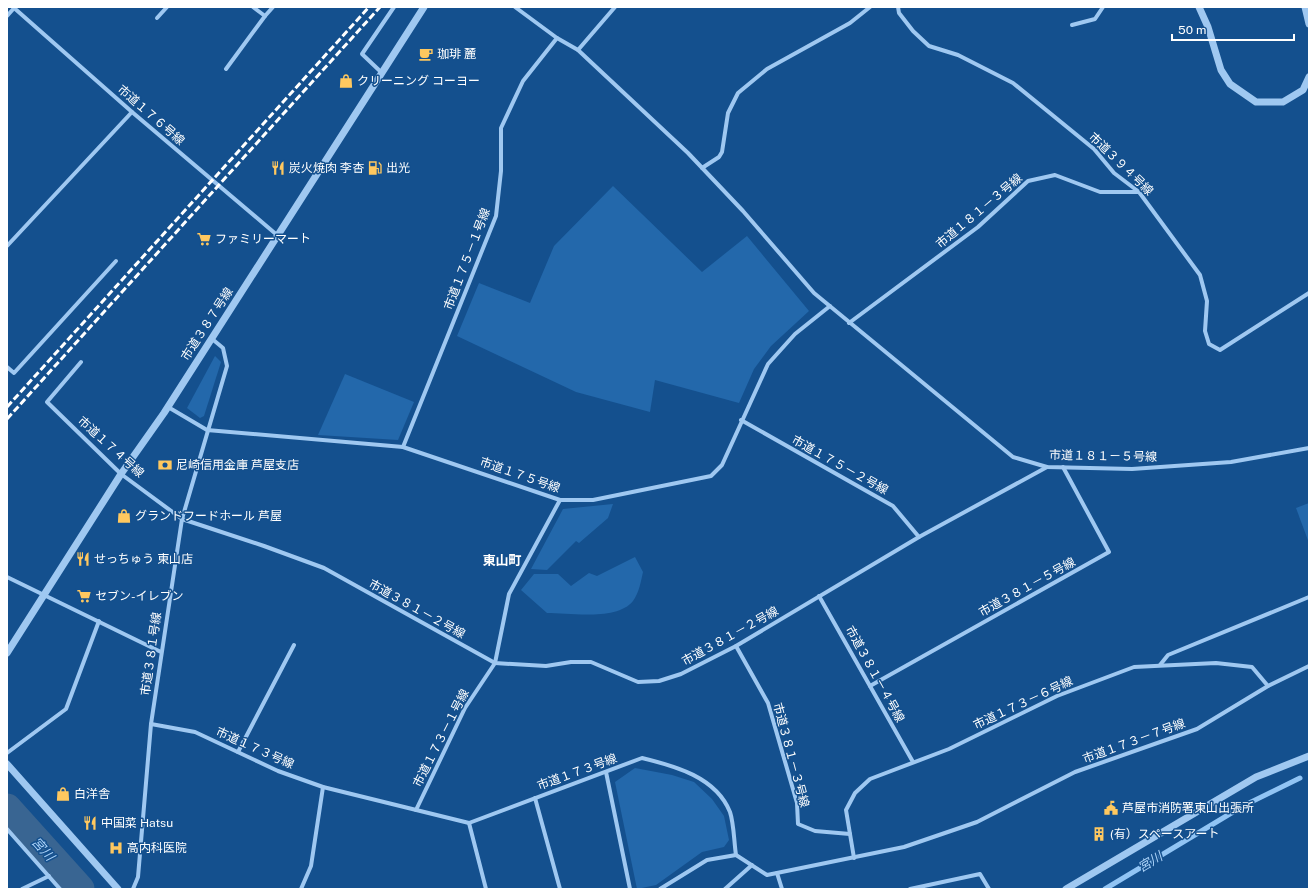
<svg xmlns="http://www.w3.org/2000/svg" width="1316" height="896" viewBox="0 0 1316 896" font-family="'Public Sans','Noto Sans JP',sans-serif">
<style>
.green{fill:#2368ab}
.lines{fill:none;stroke-linecap:round;stroke-linejoin:round}
.stream{stroke:#91c4f4;stroke-width:5}
.river{stroke:#396592;stroke-width:29}
.minor{stroke:#9fc8f1;stroke-width:4}
.tertiary{stroke:#9fc8f1;stroke-width:7}
.rail{stroke:#fff;stroke-width:3;stroke-dasharray:7 3;stroke-linecap:butt}
.labels{text-anchor:middle;dominant-baseline:central;stroke-width:3;stroke-linejoin:round;paint-order:stroke}
.poi-label{font-size:12px;fill:#fff;stroke:#14508e;text-anchor:start}
.street-label{font-size:12px;fill:#fff;stroke:#14508e}
.neighbourhood-label{font-size:13px;font-weight:bold;fill:#fff;stroke:#14508e}
.water-label{font-size:13px;font-style:italic;fill:#abd2f8;stroke:#14508e}
</style>
<rect width="100%" height="100%" fill="#14508e"/>
<g class="green">
<polygon points="613,186 702,272 747,236 809,311 771,346 754,369 739,403 655,380 650,412 576,392 457,336 479,283 530,303 554,246"/>
<polygon points="215,356 221,362 204,416 200,418 187,408"/>
<polygon points="345,374 414,402 398,440 318,435"/>
<polygon points="1309,503 1309,543 1296,508"/>
<polygon points="613,504 608,518 579,543 576,541 547,570 531,569 563,509"/>
<path d="M635,557l8,15c-2,9 -4,21 -10,29 -16,20 -63,12 -86,12l-26,-23 13,-16h24l13,12 18,-13 8,3z"/>
<polygon points="635,768 672,775 694,782 712,799 724,816 729,840 724,847 702,852 656,885 637,889 615,782"/>
</g>
<g class="lines">
<polyline class="stream" points="1105,889 1243,806 1300,778"/>
<polyline class="river" points="7,808 80,889"/>
<g class="minor">
<polyline points="13,7 132,112 277,235"/>
<polyline points="253,7 265,16 273,7"/>
<polyline points="515,7 557,38 578,50 688,153 743,211 814,293 1013,457 1047,467 1132,469 1231,462 1309,448"/>
<polyline points="898,7 899,13 913,31 929,46 958,55 1013,83 1094,149 1114,173 1139,192 1200,275 1207,301 1205,331 1209,344 1220,350 1309,293"/>
<polyline points="7,16 15,7"/>
<polyline points="157,18 167,7"/>
<polyline points="1072,25 1095,19 1103,7"/>
<polyline points="578,50 615,7"/>
<polyline points="226,69 265,16"/>
<polyline points="381,72 362,54 394,7"/>
<polyline points="702,168 719,157 722,152 728,113 738,93 767,69 850,23 870,7"/>
<polyline points="7,246 132,112"/>
<polyline points="849,323 978,227 1028,181 1055,175 1100,192 1139,192"/>
<polyline points="81,362 47,402 121,474 182,519 264,546 324,568 495,663 546,666 571,662 591,662 638,682 659,681 681,674 736,646 919,537 1047,467"/>
<polyline points="7,367 14,373 116,261"/>
<polyline points="168,407 207,430 403,447 560,500 593,500 711,476 722,465 768,364 795,334 830,306"/>
<polyline points="741,420 893,506 919,537"/>
<polyline points="403,447 496,216 501,171 501,128 523,81 557,38"/>
<polyline points="7,577 161,652"/>
<polyline points="819,596 913,762"/>
<polyline points="736,646 768,703 797,803 798,824 815,831 850,834"/>
<polyline points="1160,665 1168,655 1309,597"/>
<polyline points="870,686 1109,552 1063,467"/>
<path d="M151,724l44,8 83,39 45,16 146,36 173,-65c33,8 74,19 88,54 4,12 4,30 6,43l31,20 137,-28 73,-25 98,-50 122,-43 71,-43 41,-20"/>
<polyline points="238,752 294,645"/>
<polyline points="7,753 66,709 99,621"/>
<polyline points="606,772 630,889"/>
<polyline points="535,798 560,889"/>
<polyline points="416,810 465,708 495,663 509,594 560,500"/>
<polyline points="469,823 486,889"/>
<polyline points="7,829 60,889"/>
<polyline points="854,858 846,810 855,793 870,779 949,749 1057,696 1134,667 1216,663 1252,667 1268,686"/>
<polyline points="777,873 782,889"/>
<polyline points="22,889 49,876"/>
<polyline points="133,889 138,877 151,724 182,519 227,366 223,348 211,338"/>
<polyline points="301,889 311,866 323,787"/>
<polyline points="660,889 707,860 736,855"/>
<polyline points="725,889 752,865"/>
<polyline points="910,889 980,874 989,889"/>
</g>
<g class="tertiary">
<polyline points="1199,7 1208,27 1221,70 1230,84 1256,102 1283,102 1303,90 1309,77"/>
<polyline points="1305,7 1309,24"/>
<polyline points="7,653 121,474 164,413 424,7"/>
<polyline points="7,764 118,889"/>
<polyline points="1066,889 1256,777 1309,756"/>
</g>
<g class="rail">
<polyline points="7,407 369,7"/>
<polyline points="7,419 380,7"/>
</g>
</g>
<defs>
<symbol id="cafe-bare" viewBox="-9 -9 18 18"><path d="M-5.5-4.5H6V0H3Q3 3.5 0 3.5H-2.5Q-5.5 3.5-5.5 0ZM3-3.2v2h1.7v-2ZM-6 4.5H4V6H-6Z" fill="#ffc85f" stroke="#14508e" stroke-width="2.5" paint-order="stroke"/></symbol>
<symbol id="shop-bare" viewBox="-9 -9 18 18"><path d="M-5-2.5h2.3a2.7 3.5 0 0 1 5.4 0H5L5.5 6h-11ZM-1.5-2.5h3a1.5 2.3 0 0 0-3 0Z" fill="#ffc85f" stroke="#14508e" stroke-width="2.5" paint-order="stroke"/></symbol>
<symbol id="restaurant-bare" viewBox="-9 -9 18 18"><path d="M-5-6h1v4h1v-4h1v4h1v-4h1v5L-1.5 .5V6h-2V.5L-5-1ZM5-6V6H3V1.5H1.5Q1.5-4 5-6Z" fill="#ffc85f" stroke="#14508e" stroke-width="2.5" paint-order="stroke"/></symbol>
<symbol id="fuel-bare" viewBox="-9 -9 18 18"><path d="M-5.5-6h7V0h2V4h1.3V-2.5L3-4.5l.8-.8L6-3V5H2.5V1h-1V6h-7ZM-4.2-4.7v3.2H.2V-4.7Z" fill="#ffc85f" stroke="#14508e" stroke-width="2.5" paint-order="stroke"/></symbol>
<symbol id="supermarket-bare" viewBox="-9 -9 18 18"><path d="M-6-5.5h2.5l.6 2H6L4.5 2H-2.5L-4.4-4H-6ZM-1.5 3.2a1.3 1.3 0 1 0 .1 0ZM3 3.2a1.3 1.3 0 1 0 .1 0Z" fill="#ffc85f" stroke="#14508e" stroke-width="2.5" paint-order="stroke"/></symbol>
<symbol id="bank-bare" viewBox="-9 -9 18 18"><path d="M-6-4H6V4H-6ZM0-2.3a2.3 2.3 0 1 0 0 4.6a2.3 2.3 0 1 0 0-4.6Z" fill="#ffc85f" stroke="#14508e" stroke-width="2.5" paint-order="stroke"/></symbol>
<symbol id="civic-bare" viewBox="-9 -9 18 18"><path d="M-.6-6.5H3V-4.5H.6V-3L4-1V1h2V6H-6V1h2V-1L-.6-3ZM-1.2 2.5V6h2.4V2.5Z" fill="#ffc85f" stroke="#14508e" stroke-width="2.5" paint-order="stroke"/></symbol>
<symbol id="building-bare" viewBox="-9 -9 18 18"><path d="M-4-6H4V6H1V3H-1V6H-4ZM-2.5-4.3h1.7v1.8h-1.7ZM.8-4.3h1.7v1.8H.8ZM-2.5-1h1.7V.8h-1.7ZM.8-1h1.7V.8H.8Z" fill="#ffc85f" stroke="#14508e" stroke-width="2.5" paint-order="stroke"/></symbol>
<symbol id="hospital-bare" viewBox="-9 -9 18 18"><path d="M-5-5h3v3.5h4V-5h3V5h-3V1.5h-4V5h-3Z" fill="#ffc85f" stroke="#14508e" stroke-width="2.5" paint-order="stroke"/></symbol>
</defs>
<g fill-rule="evenodd">
<use href="#cafe-bare" x="416" y="44" width="20" height="20"/>
<use href="#shop-bare" x="336" y="71" width="20" height="20"/>
<use href="#restaurant-bare" x="268" y="158" width="20" height="20"/>
<use href="#fuel-bare" x="365" y="158" width="20" height="20"/>
<use href="#supermarket-bare" x="194" y="229" width="20" height="20"/>
<use href="#bank-bare" x="155" y="455" width="20" height="20"/>
<use href="#shop-bare" x="114" y="506" width="20" height="20"/>
<use href="#restaurant-bare" x="73" y="549" width="20" height="20"/>
<use href="#supermarket-bare" x="74" y="586" width="20" height="20"/>
<use href="#shop-bare" x="53" y="784" width="20" height="20"/>
<use href="#civic-bare" x="1101" y="798" width="20" height="20"/>
<use href="#restaurant-bare" x="80" y="813" width="20" height="20"/>
<use href="#building-bare" x="1089" y="824" width="20" height="20"/>
<use href="#hospital-bare" x="106" y="838" width="20" height="20"/>
</g>
<g class="labels">
<g class="poi-label">
<text x="437" y="54">珈琲 麓</text>
<text x="357" y="81">クリーニング コーヨー</text>
<text x="289" y="168">炭火焼肉 李杏</text>
<text x="386" y="168">出光</text>
<text x="215" y="239">ファミリーマート</text>
<text x="176" y="465">尼崎信用金庫 芦屋支店</text>
<text x="135" y="516">グランドフードホール 芦屋</text>
<text x="94" y="559">せっちゅう 東山店</text>
<text x="95" y="596">セブン-イレブン</text>
<text x="74" y="794">白洋舎</text>
<text x="1122" y="808">芦屋市消防署東山出張所</text>
<text x="101" y="823">中国菜 Hatsu</text>
<text x="1110" y="834">(有）スペースアート</text>
<text x="127" y="848">高内科医院</text>
</g>
<g class="street-label">
<text transform="translate(151 115) rotate(41)">市道１７６号線</text>
<text transform="translate(1121 164) rotate(44)">市道３９４号線</text>
<text transform="translate(979 211) rotate(-40)">市道１８１－３号線</text>
<text transform="translate(467 259) rotate(-69)">市道１７５－１号線</text>
<text transform="translate(207 324) rotate(-57)">市道３８７号線</text>
<text transform="translate(111 447) rotate(42)">市道１７４号線</text>
<text transform="translate(1103 456) rotate(1)">市道１８１－５号線</text>
<text transform="translate(840 465) rotate(29)">市道１７５－２号線</text>
<text transform="translate(520 475) rotate(19)">市道１７５号線</text>
<text transform="translate(1027 587) rotate(-29)">市道３８１－５号線</text>
<text transform="translate(417 609) rotate(29)">市道３８１－２号線</text>
<text transform="translate(730 636) rotate(-29)">市道３８１－２号線</text>
<text transform="translate(151 654) rotate(-82)">市道３８１号線</text>
<text transform="translate(875 674) rotate(61)">市道３８１－４号線</text>
<text transform="translate(1023 703) rotate(-25)">市道１７３－６号線</text>
<text transform="translate(441 738) rotate(-63)">市道１７３－１号線</text>
<text transform="translate(1134 741) rotate(-20)">市道１７３－７号線</text>
<text transform="translate(255 748) rotate(24)">市道１７３号線</text>
<text transform="translate(791 755) rotate(75)">市道３８１－３号線</text>
<text transform="translate(577 772) rotate(-20)">市道１７３号線</text>
</g>
<g class="neighbourhood-label">
<text x="502" y="560">東山町</text>
</g>
<g class="water-label">
<text transform="translate(43 849) rotate(48)">宮川</text>
<text transform="translate(1150 862) rotate(-31)">宮川</text>
</g>
</g>
<rect width="1316" height="896" fill="none" stroke="#ffffff" stroke-width="16"/>
<path d="M1172 34v6h122v-6" fill="none" stroke="#ffffff" stroke-width="2"/>
<text x="1178" y="34" font-size="12" fill="#ffffff" stroke="#14508e" stroke-width="3" paint-order="stroke">50 m</text>
</svg>
